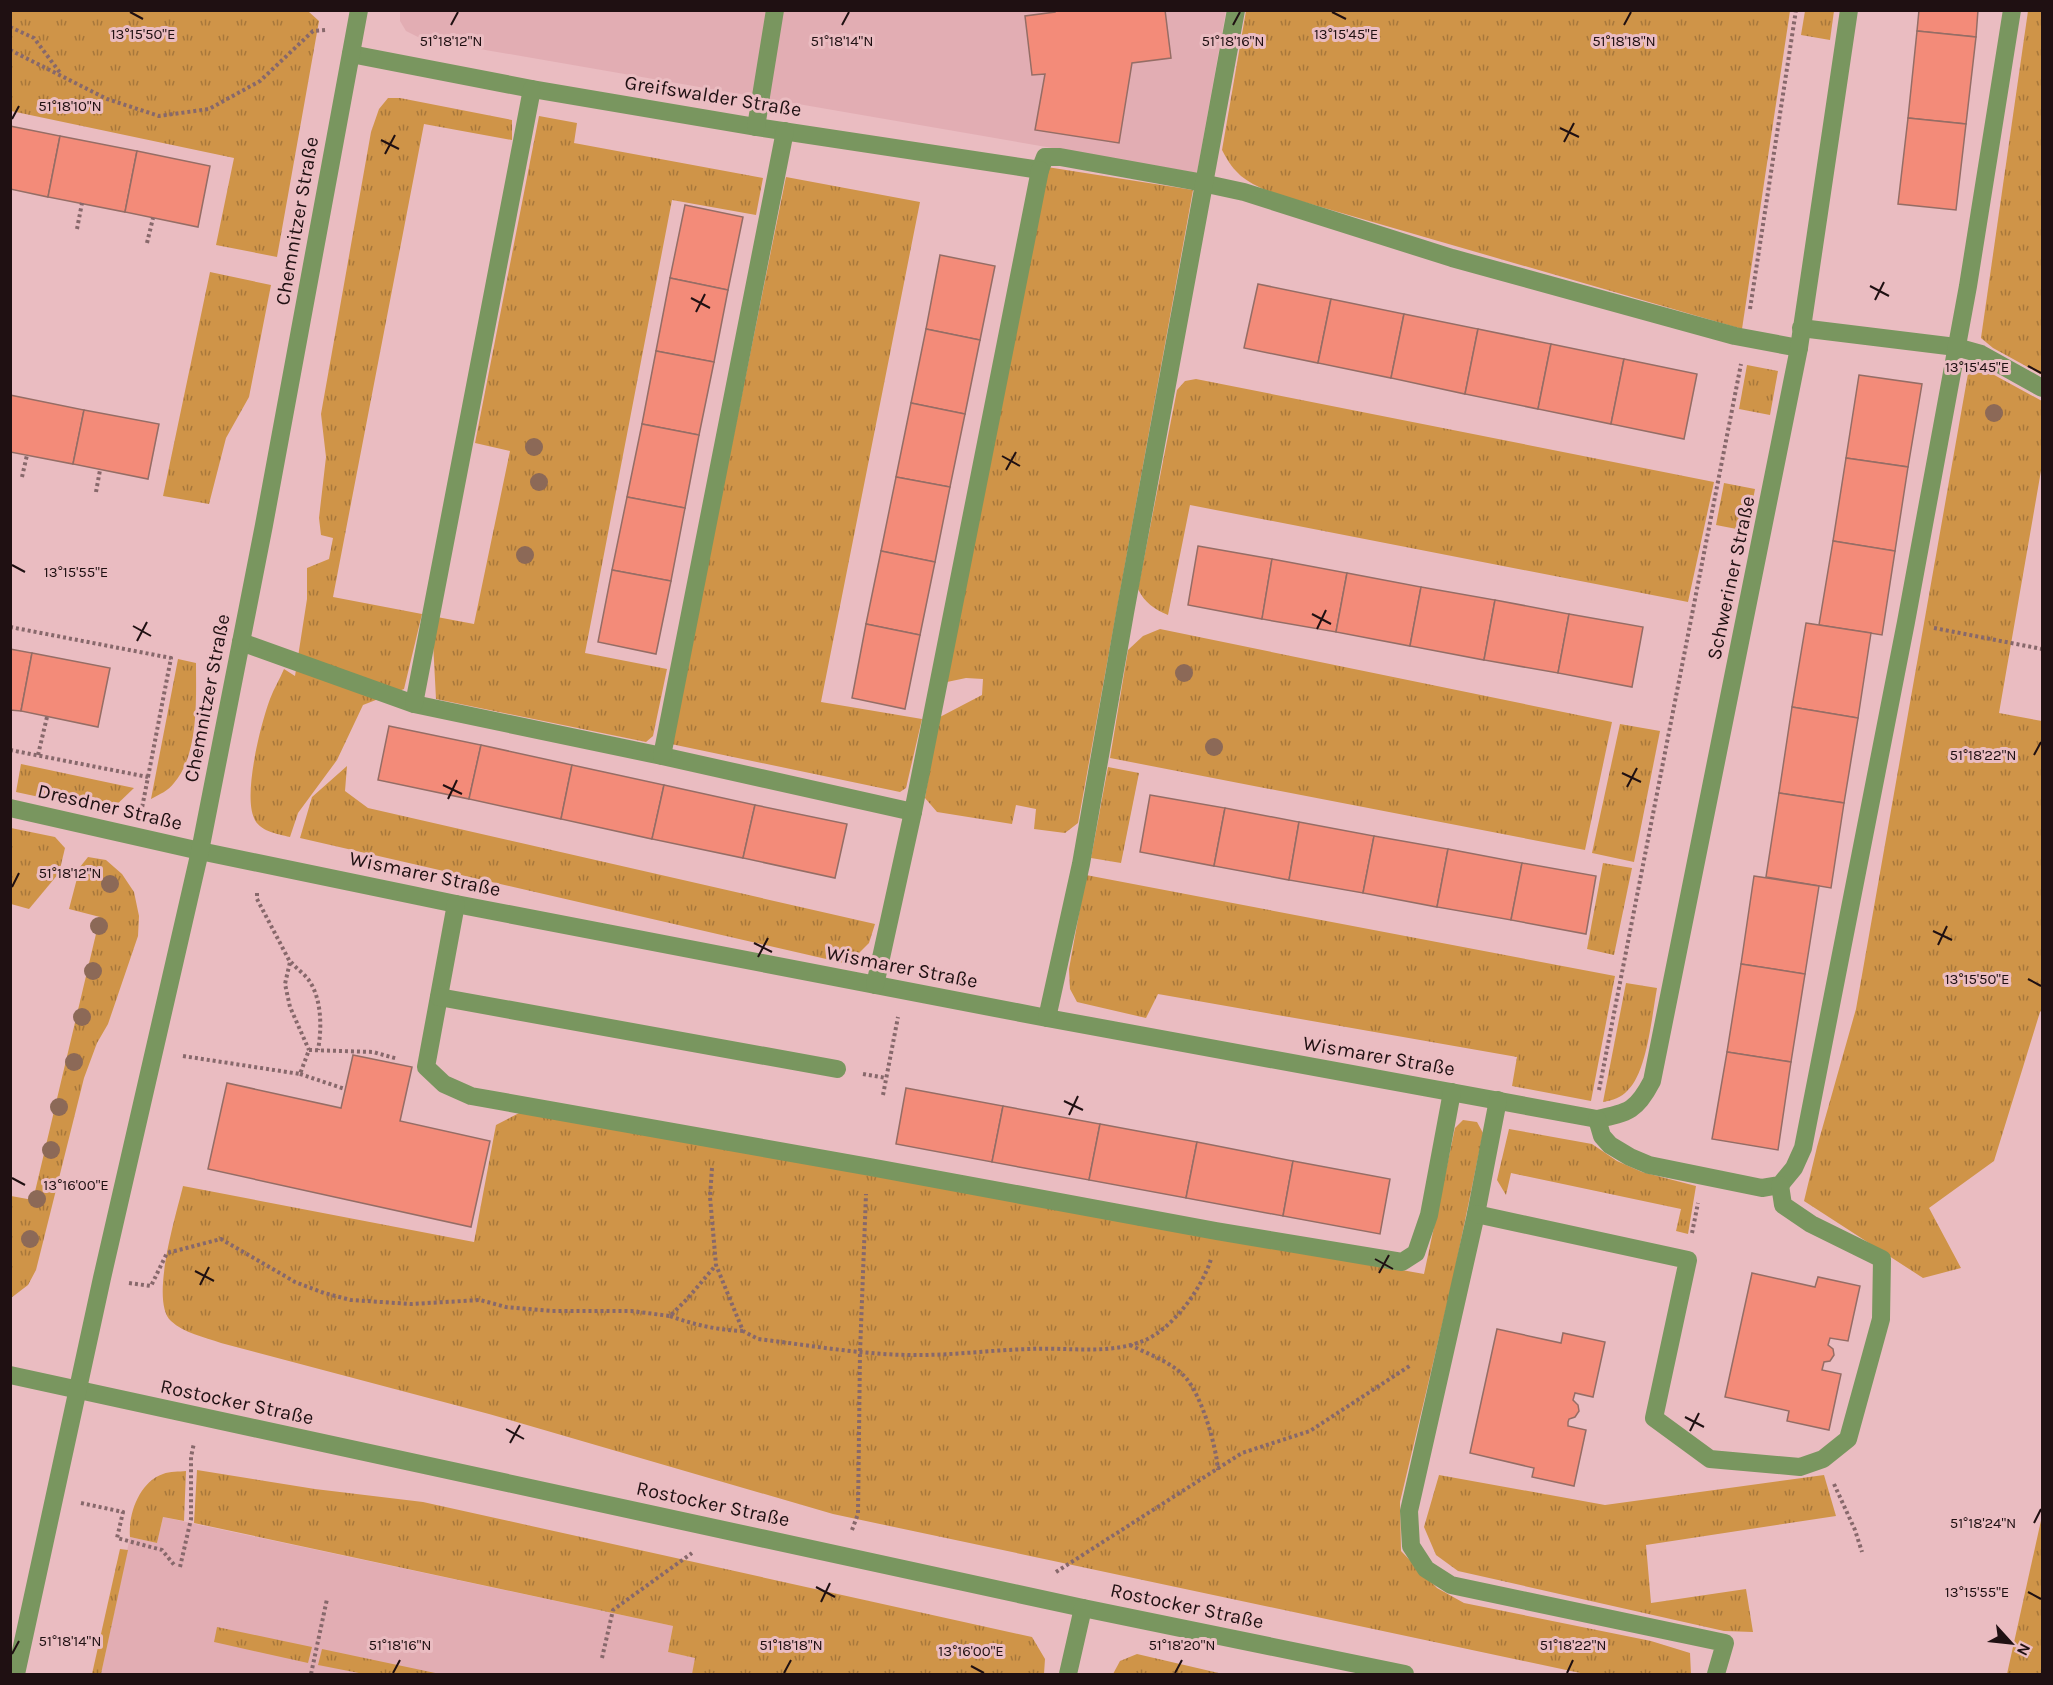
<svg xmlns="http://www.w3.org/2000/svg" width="2053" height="1685" viewBox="0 0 2053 1685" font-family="Karla,sans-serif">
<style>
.built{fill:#e2adb3}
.grass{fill:url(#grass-tufts)}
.building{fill:#f38b79;stroke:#956d65;stroke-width:1.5}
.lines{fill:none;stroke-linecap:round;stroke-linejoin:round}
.path{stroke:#87686b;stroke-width:4;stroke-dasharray:3 3;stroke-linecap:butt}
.minor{stroke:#79965f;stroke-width:18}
.tree{fill:#8c6957}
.ticks{fill:none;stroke:#1f1012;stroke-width:2}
.labels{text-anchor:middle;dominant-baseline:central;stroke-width:6;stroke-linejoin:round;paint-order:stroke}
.street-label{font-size:20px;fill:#1f1012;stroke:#eabcc1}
.ticks-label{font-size:15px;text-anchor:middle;fill:#1f1012;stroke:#eabcc1;stroke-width:6;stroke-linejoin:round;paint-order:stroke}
</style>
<defs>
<pattern id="grass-tufts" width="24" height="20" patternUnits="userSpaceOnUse" patternTransform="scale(1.5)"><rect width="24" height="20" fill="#cf9448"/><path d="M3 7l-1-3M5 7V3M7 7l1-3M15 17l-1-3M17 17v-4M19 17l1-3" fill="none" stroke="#a7773b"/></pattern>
</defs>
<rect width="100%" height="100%" fill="#eabcc1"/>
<g class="built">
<polygon points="400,10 1226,11 1197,173 422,39 406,31 400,21"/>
<polygon points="163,1517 673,1626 668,1652 696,1658 692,1674 101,1674 130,1537 157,1543"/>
</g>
<g class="grass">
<polygon points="300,11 309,12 319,21 277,257 216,245 234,158 11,111 11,11"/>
<path d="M1246,11h544l-48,318 -473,-137c-25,-12 -34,-17 -47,-42z"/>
<polygon points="1805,11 1834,11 1830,40 1801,35"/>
<polygon points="2028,11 2042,11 2042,375 1993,348 1981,338"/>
<path d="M388,98h12l112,22v20l-88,-16 -91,473 89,17 -18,75 -41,16 -26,55 -39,53 -8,24c-13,-3 -31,-6 -36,-19 -11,-24 7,-95 16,-119 4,-11 10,-20 14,-30l11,7 12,-77v-31l22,-9 4,-21 -12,-3 -2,-17 7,-61 -5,-43 50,-282 8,-23z"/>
<polygon points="539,116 577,123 574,143 763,178 756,215 672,200 585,653 667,669 653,736 646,742 436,699 433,642 437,617 474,624 510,451 475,443"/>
<polygon points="1047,167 1193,190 1078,823 1065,833 1034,829 1036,809 1016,805 1012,824 937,812 925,798 938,718 982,695 983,679 966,678 947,682"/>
<polygon points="786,177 920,202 821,702 922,719 906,788 900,792 671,744"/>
<polygon points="210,272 271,285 249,397 226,438 209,504 163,496"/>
<polygon points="1747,365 1778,371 1770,415 1739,409"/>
<polygon points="1976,365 2042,401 2042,465 1999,713 2042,721 2042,1010 2040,1012 1994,1161 1929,1208 1961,1268 1923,1278 1804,1201 1817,1147 1856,1009 1969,368"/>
<path d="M1196,379l518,103 -26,120 -498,-97 -22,110c-14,-6 -23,-12 -30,-26l39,-199 8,-9z"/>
<polygon points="1724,483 1755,489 1747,531 1716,525"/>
<polygon points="1160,629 1612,722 1585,850 1110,758 1128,650 1143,636"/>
<path d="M178,659l18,4c0,36 3,91 -22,120 -6,8 -14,11 -23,16z"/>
<polygon points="1620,724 1660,731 1634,862 1592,853"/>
<polygon points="21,764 134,788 109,812 16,792"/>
<polygon points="347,766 345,791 368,808 875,924 869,943 848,964 300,838 312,797"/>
<polygon points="1108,767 1139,773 1121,863 1091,858"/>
<polygon points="11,828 55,837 65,848 59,873 29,909 11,904"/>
<polygon points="88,857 106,860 122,874 134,892 139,916 138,936 108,1024 97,1043 84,1078 36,1270 28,1285 11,1298 11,1196 33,1200 100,917 69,909 80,867"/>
<polygon points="1603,863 1632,868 1614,955 1587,949"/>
<polygon points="1086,875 1615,976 1591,1101 1512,1086 1517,1057 1158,994 1146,1018 1077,1002 1070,989 1069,969"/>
<path d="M1626,983l31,5c-5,27 -10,84 -29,102 -7,8 -15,10 -25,12z"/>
<path d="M521,1112l903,162 31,-146 8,-8 14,2 6,11 -30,146 -53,223 1,49 36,37 27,15 187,38 39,12 1,21h-106l-752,-160 -344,-100 -268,-71c-17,-6 -37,-10 -50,-22 -22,-20 6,-109 12,-135l291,56 22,-117z"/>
<polygon points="1509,1129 1592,1144 1617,1161 1642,1172 1696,1186 1688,1234 1676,1231 1681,1209 1511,1173 1506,1195 1497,1180"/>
<polygon points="197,1470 315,1489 423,1502 1032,1637 1045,1659 1044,1674 692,1674 695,1658 668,1652 673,1626 194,1523"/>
<path d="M186,1471l-2,50 -21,-4 -6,26 -27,-6c-2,-22 9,-55 33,-63 7,-3 16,-2 23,-3z"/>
<polygon points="1439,1475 1605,1505 1824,1475 1836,1516 1646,1545 1651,1603 1746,1589 1753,1632 1724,1631 1458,1571 1436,1555 1424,1527"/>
<polygon points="2042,1516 2042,1674 2007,1674"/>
<polygon points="120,1549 128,1550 101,1674 92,1674"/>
<polygon points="217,1627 312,1647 308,1663 214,1642"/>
<polygon points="322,1649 440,1674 364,1674 318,1665"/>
<polygon points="1137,1654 1223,1674 1113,1674 1120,1661"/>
</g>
<g class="building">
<polygon points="1055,10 1165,10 1171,58 1132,63 1119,143 1035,130 1045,74 1032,75 1025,16 1055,12"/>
<polygon points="1919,10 1978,10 1976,37 1917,31"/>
<polygon points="1917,31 1976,37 1966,124 1908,118"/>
<polygon points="1908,118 1966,124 1956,210 1898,204"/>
<polygon points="10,126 60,136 48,197 10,189"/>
<polygon points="60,136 137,151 125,212 48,197"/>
<polygon points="137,151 210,166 198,227 125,212"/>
<polygon points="685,205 743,217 728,290 670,278"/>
<polygon points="940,255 995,266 980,340 926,329"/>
<polygon points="670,278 728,290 714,362 656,351"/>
<polygon points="1258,284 1331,299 1318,363 1244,348"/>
<polygon points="1331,299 1404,314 1391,378 1318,363"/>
<polygon points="1404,314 1478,329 1465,394 1391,378"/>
<polygon points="926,329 980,340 965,414 911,403"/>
<polygon points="1478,329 1551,344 1538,409 1465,394"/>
<polygon points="1551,344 1624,359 1611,424 1538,409"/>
<polygon points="656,351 714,362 699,435 642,424"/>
<polygon points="1624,359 1697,374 1684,439 1611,424"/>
<polygon points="1859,375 1922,384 1908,467 1846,458"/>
<polygon points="10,395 84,410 73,464 10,452"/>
<polygon points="911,403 965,414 950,487 896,477"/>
<polygon points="84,410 159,424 148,479 73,464"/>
<polygon points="642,424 699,435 685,508 627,497"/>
<polygon points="1846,458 1908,467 1895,551 1833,541"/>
<polygon points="896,477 950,487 935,562 881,551"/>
<polygon points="627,497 685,508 671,581 612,570"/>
<polygon points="1833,541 1895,551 1882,635 1819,625"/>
<polygon points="1198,546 1272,559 1262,619 1188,605"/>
<polygon points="881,551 935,562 920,635 866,624"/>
<polygon points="1272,559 1347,573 1336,632 1262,619"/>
<polygon points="612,570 671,581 656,654 598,642"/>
<polygon points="1347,573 1421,587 1410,646 1336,632"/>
<polygon points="1421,587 1495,600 1484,660 1410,646"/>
<polygon points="1495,600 1569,614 1558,673 1484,660"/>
<polygon points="1569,614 1643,627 1632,687 1558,673"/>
<polygon points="1806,623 1871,633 1858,718 1792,707"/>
<polygon points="866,624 920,635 905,709 852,698"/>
<polygon points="10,649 32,653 21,711 10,710"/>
<polygon points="32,653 110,668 98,727 21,711"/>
<polygon points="1792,707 1858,718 1844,803 1779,793"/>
<polygon points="389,726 481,745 469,799 378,780"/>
<polygon points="481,745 572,765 561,819 469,799"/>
<polygon points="572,765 664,785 652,839 561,819"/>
<polygon points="664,785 755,805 743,858 652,839"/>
<polygon points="1779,793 1844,803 1831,888 1766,877"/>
<polygon points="1150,795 1225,808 1214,866 1140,852"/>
<polygon points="755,805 847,824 835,878 743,858"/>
<polygon points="1225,808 1299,822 1289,880 1214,866"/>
<polygon points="1299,822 1374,836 1363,893 1289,880"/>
<polygon points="1374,836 1448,849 1437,907 1363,893"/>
<polygon points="1448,849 1522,863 1511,920 1437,907"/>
<polygon points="1522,863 1596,876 1586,934 1511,920"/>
<polygon points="1754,876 1819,886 1805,974 1741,964"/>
<polygon points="1741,964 1805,974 1791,1062 1727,1052"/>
<polygon points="1727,1052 1791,1062 1778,1150 1712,1139"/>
<polygon points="353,1055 412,1067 400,1121 490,1141 471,1227 208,1169 227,1083 341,1108"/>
<polygon points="906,1088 1003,1106 992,1162 896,1144"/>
<polygon points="1003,1106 1100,1124 1089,1180 992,1162"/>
<polygon points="1100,1124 1197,1142 1186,1198 1089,1180"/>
<polygon points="1197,1142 1293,1161 1283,1216 1186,1198"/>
<polygon points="1293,1161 1390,1179 1380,1234 1283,1216"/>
<polygon points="1752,1273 1815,1287 1818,1277 1860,1286 1848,1341 1830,1338 1828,1345 1833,1349 1834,1355 1830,1361 1824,1362 1822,1370 1841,1374 1829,1430 1787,1421 1789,1411 1725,1397"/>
<polygon points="1497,1329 1561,1343 1563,1333 1605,1342 1593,1397 1575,1393 1573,1400 1578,1405 1579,1411 1575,1417 1569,1419 1568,1422 1568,1426 1586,1430 1574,1486 1532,1477 1534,1468 1470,1453"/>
</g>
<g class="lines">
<g class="path">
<polyline points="10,27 34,38 61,74"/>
<polyline points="10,50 107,99 159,116 209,109 260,81 313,31 326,30"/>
<polyline points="77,229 82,203"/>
<polyline points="147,243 153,218"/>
<polyline points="1750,309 1796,10"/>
<polyline points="22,477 27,455"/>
<polyline points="96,492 100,470"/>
<polyline points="10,627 171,658 148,777"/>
<polyline points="1934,628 2042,649"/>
<polyline points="10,750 148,777 142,808"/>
<polyline points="38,755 47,717"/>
<polyline points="257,893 257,899 290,962 285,984 290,1007 309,1050"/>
<path d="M291,962c5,6 12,11 17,17 14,19 14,49 10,71"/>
<polyline points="183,1056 300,1074 309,1050 373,1052 398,1059"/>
<polyline points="300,1074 345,1089"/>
<polyline points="863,1074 886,1078"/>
<polyline points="1599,1090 1741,364"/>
<polyline points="883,1095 898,1017"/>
<path d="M712,1168l-2,29 6,68 27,66 15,8c50,6 99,15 149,16 42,1 82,-5 123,-6 37,-2 78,6 113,-8 30,-12 59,-53 68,-82"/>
<polyline points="1692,1233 1698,1203"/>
<polyline points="129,1283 151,1286 167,1253 221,1239 295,1282 324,1293 351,1300 411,1304 480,1300 506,1307 551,1311 631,1311 670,1316 688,1298 716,1265"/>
<path d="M670,1316c25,9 47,14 73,15"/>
<path d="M1130,1345c18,9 42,17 56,33 16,19 30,67 32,92"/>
<polyline points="1834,1484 1855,1530 1862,1552"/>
<polyline points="81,1503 123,1512 117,1538 162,1550 175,1566"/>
<polyline points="852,1530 858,1514 860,1353 866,1194"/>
<polyline points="180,1567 191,1519 191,1457 194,1443"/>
<polyline points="1056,1572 1242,1453 1310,1431 1411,1365"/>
<polyline points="602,1658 613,1610 692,1553"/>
<polyline points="311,1674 327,1599"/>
</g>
<g class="minor">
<polyline points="351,54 532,89 756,127 1040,170 1045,157 1060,157 1193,181 1244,192 1452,258 1735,336 1799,348"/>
<polyline points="756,127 775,10"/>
<polyline points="1801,328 1956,347 1981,354 2042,388"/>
<polyline points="241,642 414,704 662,756 913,812"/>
<polyline points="414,704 532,89"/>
<polyline points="662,756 785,131"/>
<path d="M10,808l190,43 256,53 591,114 550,101c32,-6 40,-9 55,-38l147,-733 50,-338"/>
<polyline points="456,904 426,1067 444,1084 471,1096 870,1167 1216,1231 1402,1262 1416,1253 1429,1215 1452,1092"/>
<polyline points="875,985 913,812 1040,170"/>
<polyline points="439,997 837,1069"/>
<polyline points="1047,1018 1081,864 1125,613 1236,10"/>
<polyline points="1498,1100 1476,1214 1409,1511 1411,1546 1426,1569 1451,1585 1725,1643 1716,1674"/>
<polyline points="1597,1119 1602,1136 1610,1145 1630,1157 1649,1165 1762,1188 1780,1185 1794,1168 1803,1148 1906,622 1968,286 2012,10"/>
<polyline points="1476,1214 1688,1260 1654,1418 1710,1459 1800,1467 1823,1459 1848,1439 1881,1319 1882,1259 1811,1224 1783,1205 1780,1185"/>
<polyline points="10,1375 1083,1608 1405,1674"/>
<polyline points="16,1674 102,1278 200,851 264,525 359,10"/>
<polyline points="1068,1674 1083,1608"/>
</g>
</g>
<g class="tree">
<circle cx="1994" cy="413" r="9"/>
<circle cx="534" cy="447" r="9"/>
<circle cx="539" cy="482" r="9"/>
<circle cx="525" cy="555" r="9"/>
<circle cx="1184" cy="673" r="9"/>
<circle cx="1214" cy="747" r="9"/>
<circle cx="110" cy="884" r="9"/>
<circle cx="99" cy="926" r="9"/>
<circle cx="93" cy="971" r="9"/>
<circle cx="82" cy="1017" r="9"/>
<circle cx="74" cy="1062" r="9"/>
<circle cx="59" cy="1107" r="9"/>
<circle cx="51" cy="1150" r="9"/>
<circle cx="37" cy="1199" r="9"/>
<circle cx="30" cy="1239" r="9"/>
</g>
<path class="ticks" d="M130,12l13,7M1332,12l14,7M451,25l7,-13M842,25l7,-13M1233,25l7,-13M1624,25l7,-13M12,119l7,-13M1560,128l19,9M381,140l18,9M1564,142l10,-19M385,154l10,-19M1870,286l19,10M691,298l19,10M1875,300l9,-18M696,312l9,-18M2028,366l13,7M1002,456l18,10M1006,470l10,-18M12,565l13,7M1312,614l19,10M133,626l18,10M1317,629l9,-19M137,641l10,-19M2034,755l7,-13M1622,773l19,9M443,785l19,9M1627,787l10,-19M448,799l9,-19M12,887l7,-14M1933,931l19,9M754,943l18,9M1938,945l9,-19M758,957l10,-19M2028,979l13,7M1064,1101l19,9M1069,1115l9,-19M12,1178l13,7M1375,1259l18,10M195,1271l19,10M1379,1273l10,-18M200,1285l9,-18M1685,1417l19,10M506,1429l18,10M1690,1431l9,-18M510,1443l10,-18M2034,1523l7,-14M816,1587l19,10M2028,1592l13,7M821,1602l9,-19M12,1654l7,-13M971,1666l13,7M393,1673l7,-13M784,1673l7,-13M1175,1673l7,-13M1567,1673l6,-13"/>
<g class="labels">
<g class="street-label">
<text transform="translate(713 96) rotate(9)">Greifswalder Straße</text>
<text transform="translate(297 221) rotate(-80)">Chemnitzer Straße</text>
<text transform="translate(1731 578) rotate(-78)">Schweriner Straße</text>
<text transform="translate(207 698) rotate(-79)">Chemnitzer Straße</text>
<text transform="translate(110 807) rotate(13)">Dresdner Straße</text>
<text transform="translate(425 874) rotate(12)">Wismarer Straße</text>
<text transform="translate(902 967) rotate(11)">Wismarer Straße</text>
<text transform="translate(1379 1056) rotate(10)">Wismarer Straße</text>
<text transform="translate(237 1402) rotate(12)">Rostocker Straße</text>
<text transform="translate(713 1504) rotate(12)">Rostocker Straße</text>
<text transform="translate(1187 1606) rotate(12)">Rostocker Straße</text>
</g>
</g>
<g class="ticks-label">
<text x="143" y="39">13°15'50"E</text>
<text x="1346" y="39">13°15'45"E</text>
<text x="451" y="46">51°18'12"N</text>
<text x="842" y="46">51°18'14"N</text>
<text x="1233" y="46">51°18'16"N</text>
<text x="1624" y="46">51°18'18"N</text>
<text x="70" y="111">51°18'10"N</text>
<text x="1977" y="372">13°15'45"E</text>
<text x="76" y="577">13°15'55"E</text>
<text x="1983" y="760">51°18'22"N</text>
<text x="70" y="878">51°18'12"N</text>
<text x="1977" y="984">13°15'50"E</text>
<text x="76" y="1190">13°16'00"E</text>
<text x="1983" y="1528">51°18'24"N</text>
<text x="1977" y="1597">13°15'55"E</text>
<text x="70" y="1646">51°18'14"N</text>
<text x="400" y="1650">51°18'16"N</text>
<text x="791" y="1650">51°18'18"N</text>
<text x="1182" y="1650">51°18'20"N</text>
<text x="1573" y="1650">51°18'22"N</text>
<text x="971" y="1656">13°16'00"E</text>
</g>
<rect width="2053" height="1685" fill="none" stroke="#1f1012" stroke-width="24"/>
<g transform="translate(2011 1643) rotate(117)" stroke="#eabcc1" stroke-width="4.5" paint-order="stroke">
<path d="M0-4.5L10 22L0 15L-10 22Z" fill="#1f1012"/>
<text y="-9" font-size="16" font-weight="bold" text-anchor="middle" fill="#1f1012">N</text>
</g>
</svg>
